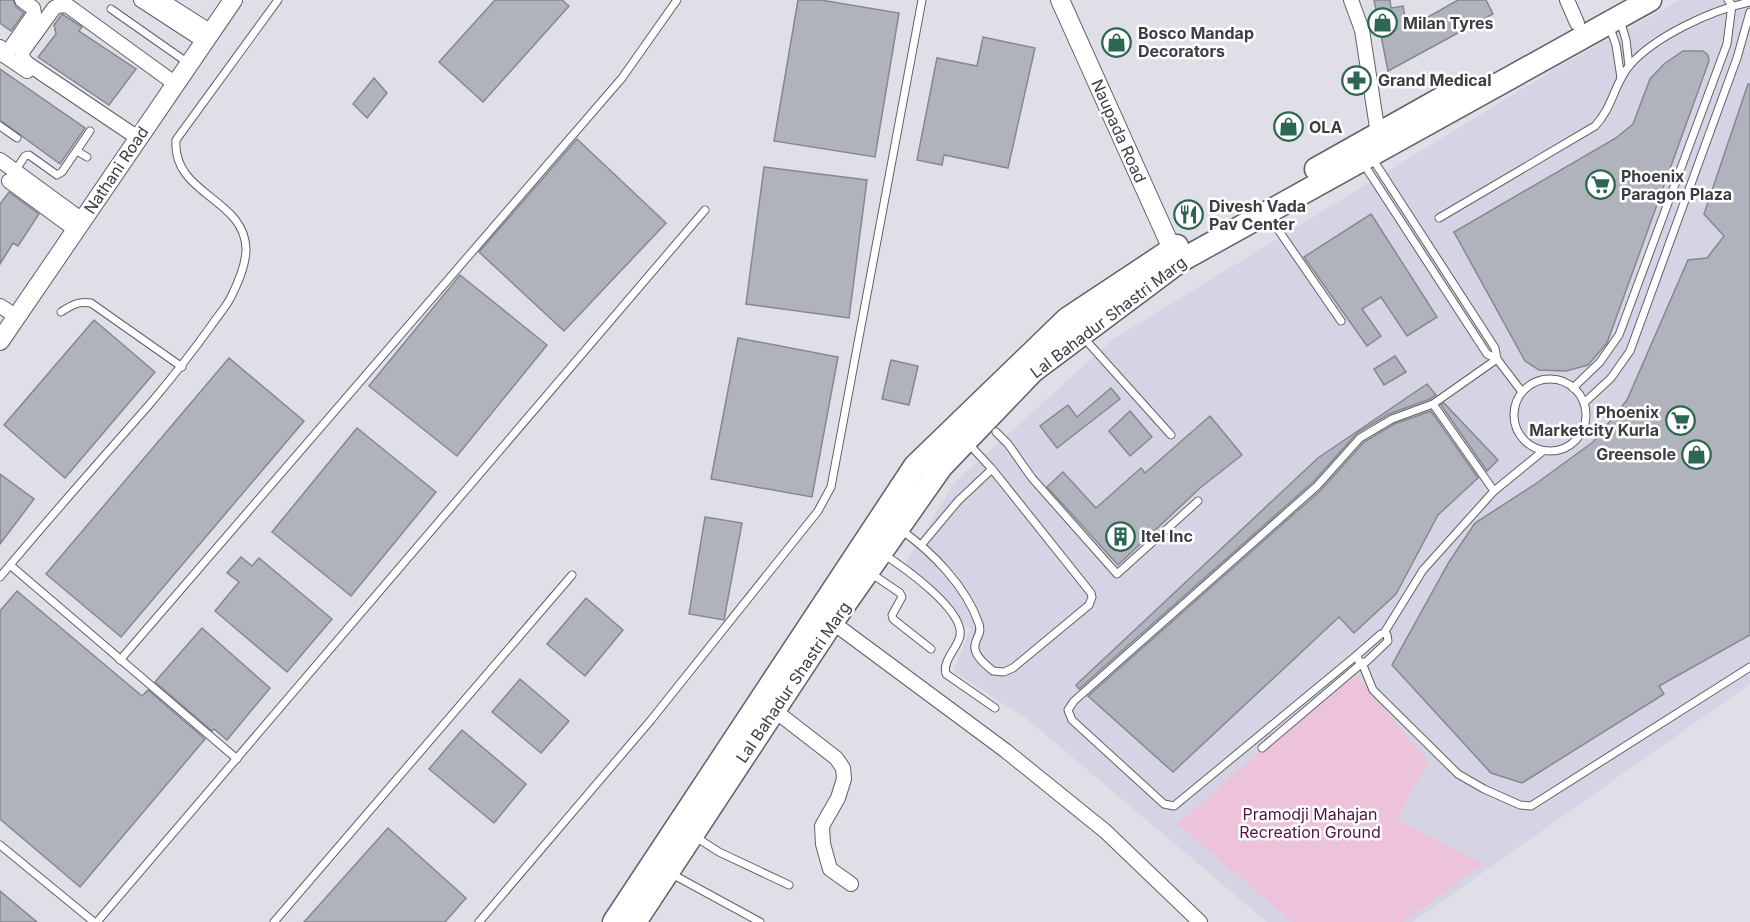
<svg xmlns="http://www.w3.org/2000/svg" width="1750" height="922" viewBox="0 0 1750 922" font-family="Inter,sans-serif">
<style>
.built{fill:#d6d4e4}
.green{fill:#edc2db}
.building{fill:#b0b3bc;stroke:#848890;stroke-width:1.5}
.lines{fill:none;stroke-linecap:round;stroke-linejoin:round}
.service-casing{stroke:#616068;stroke-width:9}
.minor-casing{stroke:#616068;stroke-width:16}
.tertiary-casing{stroke:#616068;stroke-width:20}
.primary-casing{stroke:#616068;stroke-width:25}
.service{stroke:#fff;stroke-width:7}
.minor{stroke:#fff;stroke-width:14}
.tertiary{stroke:#fff;stroke-width:18}
.primary{stroke:#fff;stroke-width:22}
.labels{text-anchor:middle;dominant-baseline:central;stroke-width:5;stroke-linejoin:round;paint-order:stroke}
.poi-label{font-size:16px;font-weight:bold;fill:#3d3c40;stroke:#fff;text-anchor:start}
.street-label{font-size:16px;fill:#3d3c40;stroke:#fff}
.park-label{font-size:16px;fill:#541340;stroke:#fff}
</style>
<rect width="100%" height="100%" fill="#e0dfe8"/>
<polygon class="built" points="1680,0 1750,0 1750,684 1413,922 1267,922 1027,719 953,671 971,629 904,566 954,483 1112,340 1561,65"/>
<polygon class="green" points="1353,670 1428,763 1396,819 1482,864 1403,922 1293,922 1177,824"/>
<g class="building">
<polygon points="0,0 13,0 16,7 24,13 11,31 0,23"/>
<polygon points="495,0 562,0 569,6 483,102 439,62"/>
<polygon points="798,0 821,0 899,13 875,157 774,141"/>
<polygon points="1374,0 1390,0 1391,8 1403,6 1407,29 1458,0 1486,0 1493,14 1388,71"/>
<polygon points="62,14 82,27 79,31 136,69 109,105 38,57 56,34 54,25"/>
<polygon points="983,37 1035,48 1008,168 944,155 942,165 917,160 937,58 977,66"/>
<polygon points="1683,51 1703,51 1708,55 1709,61 1607,343 1588,365 1566,371 1539,370 1525,361 1454,232 1616,138 1633,124 1650,79 1664,64"/>
<polygon points="0,69 85,128 60,164 0,120"/>
<polygon points="374,78 387,93 367,118 353,104"/>
<polygon points="1748,84 1750,84 1750,635 1659,686 1664,694 1522,783 1491,773 1392,665 1449,562 1475,523 1534,485 1593,442 1627,400 1688,260 1707,258 1724,236 1704,214"/>
<polygon points="577,139 666,223 564,331 479,252"/>
<polygon points="764,167 867,180 849,318 746,304"/>
<polygon points="9,192 39,214 18,246 13,243 0,264 0,204"/>
<polygon points="1371,214 1437,317 1407,336 1381,297 1362,309 1381,336 1367,346 1304,257"/>
<polygon points="460,275 547,345 457,456 369,386"/>
<polygon points="94,320 155,372 65,478 4,425"/>
<polygon points="738,338 838,357 812,497 711,479"/>
<polygon points="1395,356 1406,372 1384,385 1374,369"/>
<polygon points="229,358 304,421 121,637 46,574"/>
<polygon points="891,360 918,366 909,405 882,399"/>
<polygon points="1427,384 1436,395 1430,399 1389,414 1357,433 1313,482 1079,689 1076,685 1318,458"/>
<polygon points="1111,388 1120,399 1057,448 1040,426 1068,405 1077,417"/>
<polygon points="1444,403 1498,460 1487,471 1441,405"/>
<polygon points="1130,411 1152,437 1130,456 1109,431"/>
<polygon points="1431,411 1478,478 1438,515 1396,594 1354,633 1339,617 1173,772 1088,696 1321,490 1364,442 1394,424"/>
<polygon points="1210,416 1242,455 1200,488 1118,565 1047,487 1063,472 1096,508 1141,468 1145,473"/>
<polygon points="357,428 436,492 351,596 272,532"/>
<polygon points="0,474 34,499 0,544"/>
<polygon points="705,517 742,523 724,620 689,614"/>
<polygon points="241,557 252,566 259,558 332,619 287,672 215,611 239,582 227,573"/>
<polygon points="17,591 142,696 148,690 205,739 80,887 0,819 0,611"/>
<polygon points="586,598 623,630 585,676 547,644"/>
<polygon points="202,628 270,688 227,740 214,729 212,731 155,682"/>
<polygon points="520,679 569,721 541,753 492,712"/>
<polygon points="462,730 526,784 494,823 429,769"/>
<polygon points="388,828 466,898 445,922 304,922"/>
<polygon points="0,891 37,922 0,922"/>
</g>
<g class="lines">
<defs>
<g id="service">
<polyline points="111,9 188,63"/>
<polyline points="1620,20 1626,40 1629,66"/>
<polyline points="1609,25 1616,45 1621,78"/>
<polyline points="0,126 17,138"/>
<polyline points="77,151 87,157"/>
<polyline points="1372,158 1495,348 1497,359"/>
<polyline points="1363,163 1487,354 1497,359 1522,392"/>
<polyline points="15,171 25,156 29,155 57,175 62,172 90,131"/>
<polyline points="1268,215 1341,321"/>
<path d="M1439,218l156,-92c18,-19 19,-42 34,-60 26,-30 83,-56 121,-64"/>
<path d="M61,312c11,-7 17,-11 30,-9l91,64"/>
<polyline points="1083,337 1171,435"/>
<circle cx="1550" cy="415" r="36"/>
<polyline points="1573,388 1600,362 1619,335 1727,44 1732,5 1728,0"/>
<polyline points="1584,403 1611,378 1630,351 1737,58 1750,12"/>
<polyline points="996,432 1008,444 1032,478 1117,574 1198,501"/>
<polyline points="1494,491 1433,404 1497,359"/>
<path d="M900,529c32,23 66,57 79,95 3,10 -3,13 -4,21 -2,10 11,20 18,26l11,1 9,-4 76,-63 3,-8 -1,-4 -99,-124 -24,-26"/>
<polyline points="922,544 958,501 992,469"/>
<path d="M883,554c19,12 82,56 77,82 -3,13 -18,25 -14,38l49,34"/>
<polyline points="10,565 237,759"/>
<polyline points="872,574 900,593 902,597 892,615 893,619 931,649"/>
<path d="M0,577c48,-58 99,-115 149,-172 22,-26 42,-51 62,-79 6,-9 15,-19 20,-29 7,-14 15,-32 15,-48 -1,-51 -74,-54 -70,-109l102,-140"/>
<polyline points="1384,633 1423,570 1494,491 1543,451"/>
<polygon points="1384,633 1387,635 1388,641 1366,662 1359,662 1357,655 1381,634"/>
<polyline points="1357,655 1174,806 1164,804 1072,720 1068,710 1074,701 1317,486 1360,438 1392,419 1433,404"/>
<polyline points="120,660 622,78 677,0"/>
<polyline points="1262,748 1362,663 1373,690 1458,774 1484,789 1520,805 1531,806 1750,667"/>
<polyline points="694,836 719,852 789,885"/>
<polyline points="0,845 94,922"/>
<polyline points="670,873 760,922"/>
<polyline points="97,922 705,210"/>
<polyline points="274,922 572,575"/>
<polyline points="479,922 651,720 818,511 831,487 922,0"/>
</g>
<g id="minor">
<polyline points="141,0 204,41"/>
<polyline points="161,0 211,32"/>
<polyline points="1351,0 1362,30 1378,134"/>
<polyline points="1567,0 1577,23"/>
<polyline points="0,47 5,56 27,71"/>
<polyline points="5,56 34,14 33,8 22,0"/>
<polyline points="132,134 28,64 23,59 22,52 54,8 60,5 68,6 170,80"/>
<polyline points="0,160 82,220"/>
<polyline points="9,181 76,230"/>
<polyline points="0,306 8,311"/>
<polyline points="828,619 1006,751 1105,831 1200,922"/>
<polyline points="774,710 836,758 843,768 844,779 838,798 822,826 823,844 830,869 851,884"/>
</g>
<g id="tertiary">
<polyline points="1060,0 1172,249 1179,260"/>
<polyline points="0,341 233,0"/>
</g>
<g id="primary">
<polyline points="1316,169 1460,88"/>
<polyline points="614,922 915,466 1067,319 1177,246"/>
<polyline points="635,922 833,621 941,467 1033,371 1180,261 1650,0"/>
</g>
</defs>
<use href="#service" class="service-casing"/>
<use href="#minor" class="minor-casing"/>
<use href="#tertiary" class="tertiary-casing"/>
<use href="#primary" class="primary-casing"/>
<use href="#service" class="service"/>
<use href="#minor" class="minor"/>
<use href="#tertiary" class="tertiary"/>
<use href="#primary" class="primary"/>
</g>
<defs>
<symbol id="shop-ring" viewBox="-11 -11 22 22"><circle r="9.5" fill="#fff" stroke="#2b6752" stroke-width="1.5"/><path d="M-5-2.5h2.3a2.7 3.5 0 0 1 5.4 0H5L5.5 6h-11ZM-1.5-2.5h3a1.5 2.3 0 0 0-3 0Z" fill="#2b6752"/></symbol>
<symbol id="pharmacy-ring" viewBox="-11 -11 22 22"><circle r="9.5" fill="#fff" stroke="#2b6752" stroke-width="1.5"/><path d="M-2-6h4v4h4v4h-4v4h-4v-4h-4v-4h4Z" fill="#2b6752"/></symbol>
<symbol id="supermarket-ring" viewBox="-11 -11 22 22"><circle r="9.5" fill="#fff" stroke="#2b6752" stroke-width="1.5"/><path d="M-6-5.5h2.5l.6 2H6L4.5 2H-2.5L-4.4-4H-6ZM-1.5 3.2a1.3 1.3 0 1 0 .1 0ZM3 3.2a1.3 1.3 0 1 0 .1 0Z" fill="#2b6752"/></symbol>
<symbol id="restaurant-ring" viewBox="-11 -11 22 22"><circle r="9.5" fill="#fff" stroke="#2b6752" stroke-width="1.5"/><path d="M-5-6h1v4h1v-4h1v4h1v-4h1v5L-1.5 .5V6h-2V.5L-5-1ZM5-6V6H3V1.5H1.5Q1.5-4 5-6Z" fill="#2b6752"/></symbol>
<symbol id="building-ring" viewBox="-11 -11 22 22"><circle r="9.5" fill="#fff" stroke="#2b6752" stroke-width="1.5"/><path d="M-4-6H4V6H1V3H-1V6H-4ZM-2.5-4.3h1.7v1.8h-1.7ZM.8-4.3h1.7v1.8H.8ZM-2.5-1h1.7V.8h-1.7ZM.8-1h1.7V.8H.8Z" fill="#2b6752"/></symbol>
</defs>
<g fill-rule="evenodd">
<use href="#shop-ring" x="1366" y="6" width="33" height="33"/>
<use href="#shop-ring" x="1100" y="26" width="33" height="33"/>
<use href="#pharmacy-ring" x="1340" y="64" width="33" height="33"/>
<use href="#shop-ring" x="1272" y="110" width="33" height="33"/>
<use href="#supermarket-ring" x="1584" y="168" width="33" height="33"/>
<use href="#restaurant-ring" x="1172" y="198" width="33" height="33"/>
<use href="#supermarket-ring" x="1664" y="404" width="33" height="33"/>
<use href="#shop-ring" x="1680" y="438" width="33" height="33"/>
<use href="#building-ring" x="1104" y="520" width="33" height="33"/>
</g>
<g class="labels">
<g class="poi-label">
<text x="1403" y="23">Milan Tyres</text>
<text x="1138" y="33">Bosco Mandap<tspan x="1138" dy="18">Decorators</tspan></text>
<text x="1378" y="80">Grand Medical</text>
<text x="1309" y="127">OLA</text>
<text x="1621" y="176">Phoenix<tspan x="1621" dy="18">Paragon Plaza</tspan></text>
<text x="1209" y="206">Divesh Vada<tspan x="1209" dy="18">Pav Center</tspan></text>
<text x="1659" y="412" text-anchor="end">Phoenix<tspan x="1659" dy="18">Marketcity Kurla</tspan></text>
<text x="1676" y="454" text-anchor="end">Greensole</text>
<text x="1141" y="536">Itel Inc</text>
</g>
<g class="street-label">
<text transform="translate(1119 131) rotate(66)">Naupada Road</text>
<text transform="translate(116 170) rotate(-56)">Nathani Road</text>
<text transform="translate(1108 317) rotate(-37)">Lal Bahadur Shastri Marg</text>
<text transform="translate(793 682) rotate(-56)">Lal Bahadur Shastri Marg</text>
</g>
<g class="park-label">
<text x="1310" y="814">Pramodji Mahajan<tspan x="1310" dy="18">Recreation Ground</tspan></text>
</g>
</g>
</svg>
